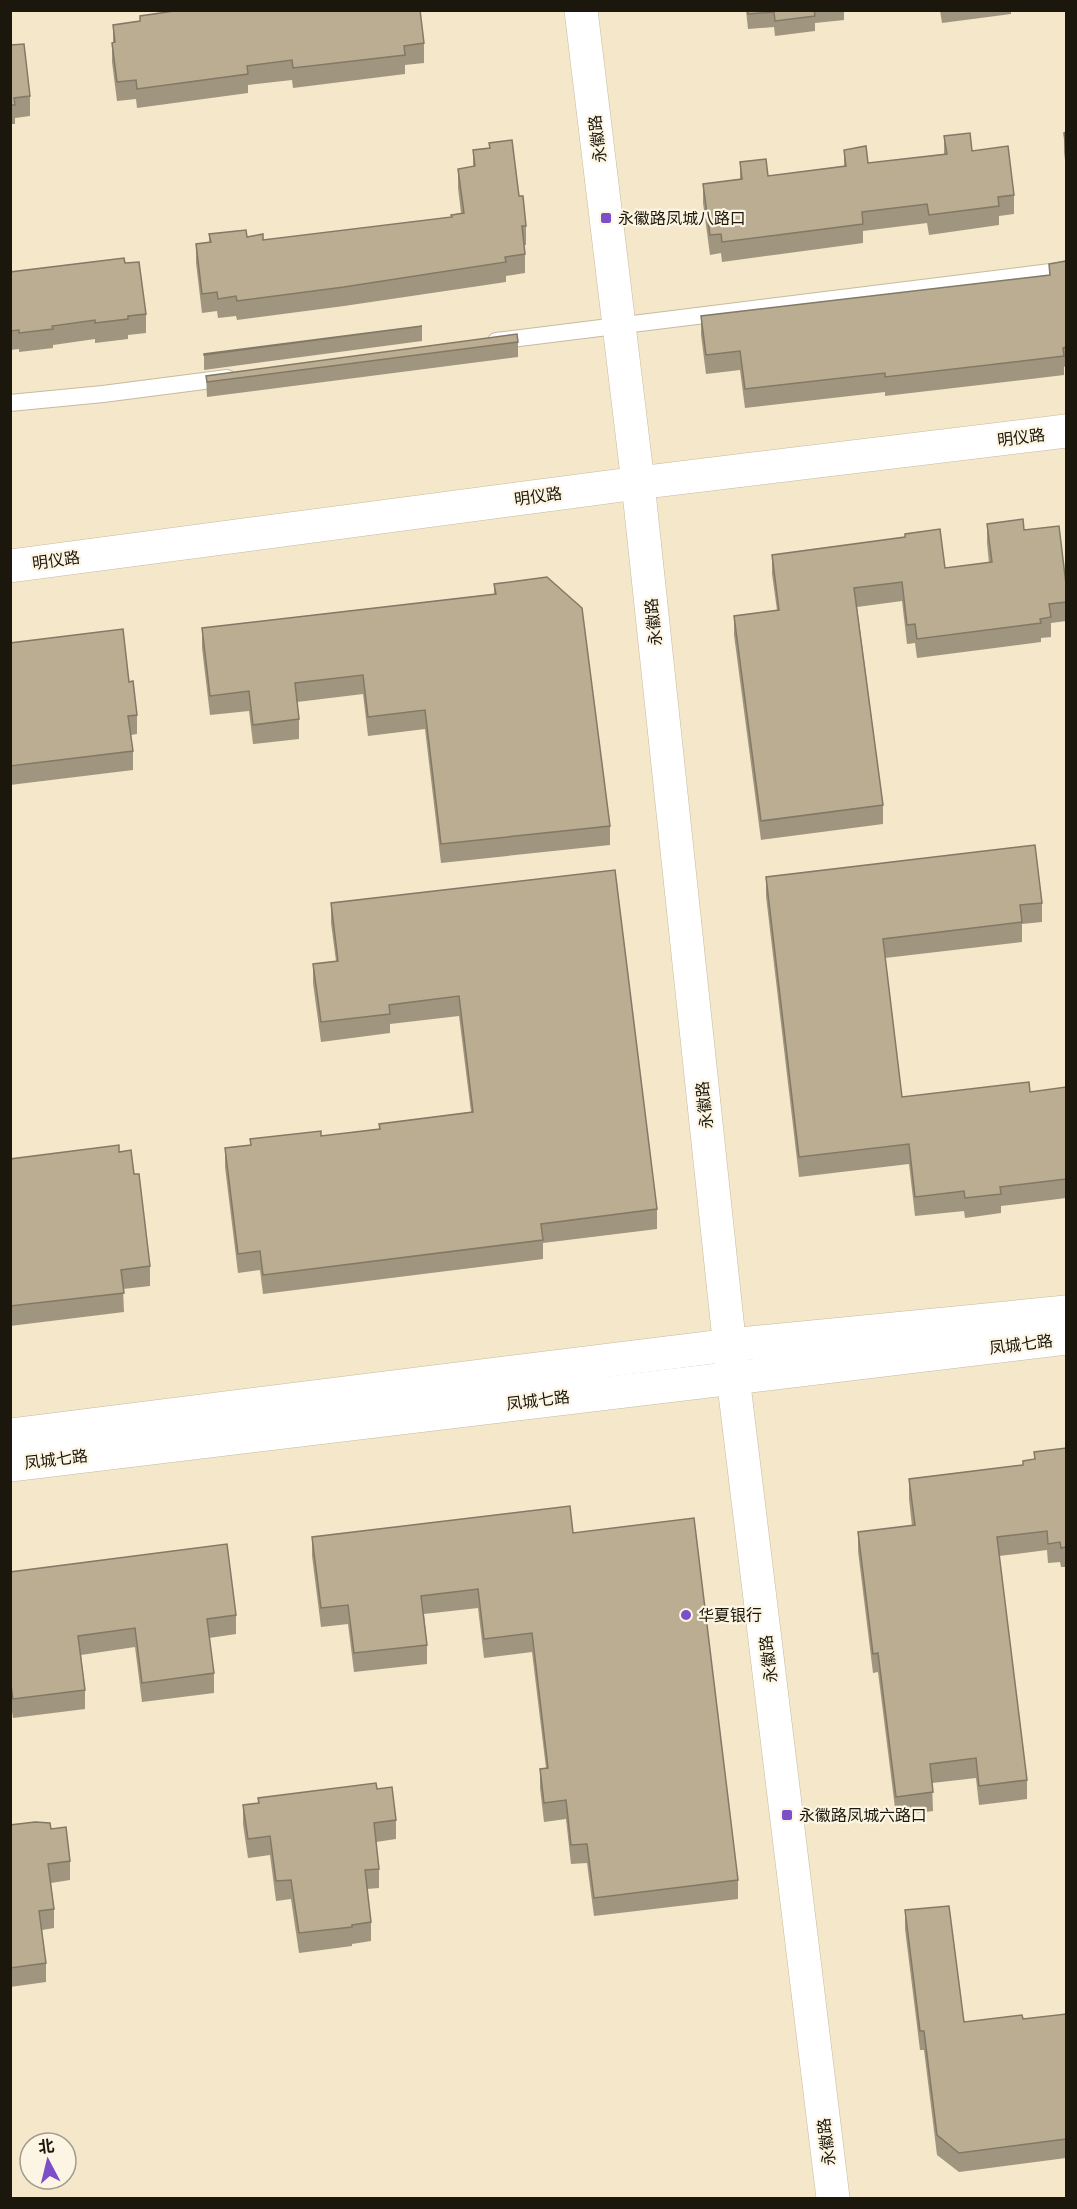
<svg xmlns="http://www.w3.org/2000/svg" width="1077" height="2209" viewBox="0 0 1077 2209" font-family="'Noto Sans','Noto Sans SC',sans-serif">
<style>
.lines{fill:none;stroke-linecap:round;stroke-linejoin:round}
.lane-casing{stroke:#c7ba9e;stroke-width:18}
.secondary-casing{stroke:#c7ba9e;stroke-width:34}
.lane{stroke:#fff;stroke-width:16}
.secondary{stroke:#fff;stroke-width:33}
.wall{fill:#a0957e}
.building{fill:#baad92;stroke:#827966;stroke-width:1.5}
.poi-dot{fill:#7a4fc8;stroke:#fdf5e3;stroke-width:2}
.labels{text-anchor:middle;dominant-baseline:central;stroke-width:4.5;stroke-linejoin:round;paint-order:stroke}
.street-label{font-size:16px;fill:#1c170c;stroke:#fdf5e3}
.poi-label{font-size:16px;fill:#1c170c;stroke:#fdf5e3;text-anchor:start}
</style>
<rect width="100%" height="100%" fill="#f4e7ca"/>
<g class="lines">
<defs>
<g id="lane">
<polyline points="496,341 1066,270"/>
<polyline points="10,403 103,394 227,378"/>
</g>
<g id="secondary">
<polyline points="581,10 638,483 733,1377 833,2198"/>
<polyline points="10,566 638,483 1066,431"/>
<polyline points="10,1435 730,1345 1066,1312"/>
<polyline points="10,1465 1066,1338"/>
</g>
</defs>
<use href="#lane" class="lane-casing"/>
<use href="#secondary" class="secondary-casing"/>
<use href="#lane" class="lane"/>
<use href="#secondary" class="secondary"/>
</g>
<g class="wall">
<polygon points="746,10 844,10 844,20 815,23 815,31 775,36 774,27 748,29"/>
<polygon points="940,10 1011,10 1011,14 942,23"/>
<polygon points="140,16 424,43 424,63 405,65 405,74 293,88 292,80 248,85 248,93 137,108 136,99 117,101 112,62 112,43 113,42 113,25 140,21"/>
<polygon points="10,38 11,45 30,96 30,116 15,118 15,124 10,124"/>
<polygon points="1066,132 1066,169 1064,152 1064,133"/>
<polygon points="944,136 972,151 1014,195 1014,214 999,216 999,225 929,235 927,223 863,231 863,243 722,262 721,253 710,255 703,203 703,184 740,179 740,162 768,176 844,166 844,150 868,163 944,154"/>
<polygon points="489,143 519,196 526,226 526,245 524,245 525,254 525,273 506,276 506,282 344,306 237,320 236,316 218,318 217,311 202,313 196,263 196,244 209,242 209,234 247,237 263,240 451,218 451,215 461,213 458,188 458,169 473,167 473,150 489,148"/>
<polygon points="1066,261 1066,366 1064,367 1064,375 885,396 885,392 745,408 740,370 706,374 701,335 701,316 1049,275 1049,264"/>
<polygon points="125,263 146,314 146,333 128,335 128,339 95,343 95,339 53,345 53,348 19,352 19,349 10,350 10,272"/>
<polygon points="422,326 422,341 204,370 204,354"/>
<polygon points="518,342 518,357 207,397 206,376"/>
<polygon points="987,524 1024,530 1066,584 1066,621 1051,623 1051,637 1041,638 1041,642 917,658 915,643 907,644 902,601 857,607 883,805 883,824 761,840 734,635 734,616 777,610 772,574 772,555 945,568 989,563 987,543"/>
<polygon points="494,584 610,826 610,845 441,863 425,729 368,736 363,694 297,702 299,719 299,739 253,744 249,711 210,715 202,648 202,628 494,594"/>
<polygon points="10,643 129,682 137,715 137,734 131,735 133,751 133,770 10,785"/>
<polygon points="615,870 657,1209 657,1229 543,1243 543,1259 263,1294 260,1270 238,1273 225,1167 225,1148 250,1145 250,1139 321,1136 379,1129 379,1124 471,1112 459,1016 390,1024 390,1033 321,1042 313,983 313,964 336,961 331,923 331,903"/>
<polygon points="766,877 1042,903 1042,922 1022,924 1022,942 885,958 902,1097 1030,1092 1066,1087 1066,1198 1001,1206 1001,1213 965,1218 964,1211 915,1216 909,1164 799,1177 766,896"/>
<polygon points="119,1152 134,1174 150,1266 150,1286 123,1289 124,1312 10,1326 10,1159"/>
<polygon points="1066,1448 1066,1567 1061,1567 1060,1562 1048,1563 1047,1550 999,1556 1027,1780 1027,1799 979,1805 976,1778 932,1783 933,1811 896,1816 878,1672 873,1673 858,1551 858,1532 912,1526 909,1499 909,1479 1023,1465 1034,1460 1034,1452"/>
<polygon points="573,1533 738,1880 738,1899 594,1916 587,1863 571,1864 566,1819 544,1822 540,1788 540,1769 546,1768 532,1652 484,1658 478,1608 424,1614 427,1645 427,1664 354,1672 348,1624 321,1627 312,1556 312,1537"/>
<polygon points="10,1572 236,1615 236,1634 209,1638 214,1673 214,1693 142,1702 135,1647 81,1655 85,1690 85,1709 13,1718 10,1698"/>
<polygon points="377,1789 396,1820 396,1839 376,1842 379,1869 379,1888 367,1889 371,1922 371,1941 352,1944 352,1946 299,1953 291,1899 276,1901 270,1855 248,1858 243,1824 243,1805 258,1803 258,1798"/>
<polygon points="10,1825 51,1829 70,1861 70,1880 51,1883 54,1909 54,1928 42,1930 46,1963 46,1982 10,1987"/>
<polygon points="905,1910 964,2022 1023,2019 1066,2014 1066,2158 959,2172 937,2155 924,2050 920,2050 905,1929"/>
</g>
<g class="building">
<polygon points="181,10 420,10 424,43 404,46 405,55 293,68 292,60 247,66 248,74 137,89 136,80 117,82 112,43 115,42 113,25 140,21 140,16"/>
<polygon points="748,10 814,10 815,16 775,21 774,12 748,14"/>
<polygon points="10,38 11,45 24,44 30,96 14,98 15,105 10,105"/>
<polygon points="1066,132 1066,150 1064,133"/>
<polygon points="970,133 972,151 1008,146 1014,195 998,197 999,206 929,215 927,204 862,212 863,224 722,242 721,234 710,235 703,184 742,179 740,162 766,159 768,176 846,166 844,150 866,146 868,163 947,154 944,136"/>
<polygon points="512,140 519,196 523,196 526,226 522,226 525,254 505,257 506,262 344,287 237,301 236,296 218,299 217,292 202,294 196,244 211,242 209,234 246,230 247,237 263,234 263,240 452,217 451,215 464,213 458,169 475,166 473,150 490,148 489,143"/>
<polygon points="124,258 125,263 139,262 146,314 128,316 128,319 95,323 95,320 52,326 53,329 19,333 19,330 10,331 10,272"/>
<polygon points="1066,261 1066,347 1063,348 1064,356 885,377 885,373 745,389 740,351 706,355 701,316 1050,275 1049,264"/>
<polygon points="422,326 204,355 204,354"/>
<polygon points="517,334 518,342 207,382 206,376"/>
<polygon points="1023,519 1024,530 1059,526 1066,584 1066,602 1049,604 1051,617 1040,619 1041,623 917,639 915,624 907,625 902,582 854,588 883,805 761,821 734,616 779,610 772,555 905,537 905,534 940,529 945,568 992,562 987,524"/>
<polygon points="547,577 582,608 610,826 441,844 425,710 368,717 363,675 295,683 299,719 253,725 249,691 210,696 202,628 496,594 494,584"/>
<polygon points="123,629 129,682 133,681 137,715 128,716 133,751 10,766 10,643"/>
<polygon points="1035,845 1042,903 1020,905 1022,922 883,939 902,1097 1029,1082 1030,1092 1066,1087 1066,1179 1000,1187 1001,1194 965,1198 964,1191 915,1197 909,1144 799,1157 766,877"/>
<polygon points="615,870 657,1209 541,1224 543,1240 263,1275 260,1251 238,1254 225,1148 251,1145 250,1139 321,1131 321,1136 380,1129 379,1124 473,1112 459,996 389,1005 390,1014 321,1022 313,964 338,961 331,903"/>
<polygon points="119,1145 119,1152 131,1150 134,1174 139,1174 150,1266 121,1270 124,1293 10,1306 10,1159"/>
<polygon points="1066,1448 1066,1547 1061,1548 1060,1542 1048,1544 1047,1531 997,1537 1027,1780 979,1786 976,1758 930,1764 933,1792 896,1797 878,1653 873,1654 858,1532 915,1525 909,1479 1023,1465 1023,1461 1035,1459 1034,1452"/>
<polygon points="570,1506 573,1533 694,1518 738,1880 594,1898 587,1844 571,1845 566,1800 544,1803 540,1769 548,1768 532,1633 484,1639 478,1589 421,1596 427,1645 354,1653 348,1605 321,1608 312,1537"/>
<polygon points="227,1544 236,1615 207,1619 214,1673 142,1683 135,1628 78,1636 85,1690 13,1699 10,1678 10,1572"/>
<polygon points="376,1783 377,1789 392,1787 396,1820 374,1823 379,1869 365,1870 371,1922 352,1925 352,1927 299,1933 291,1880 276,1881 270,1836 248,1839 243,1805 259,1803 258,1798"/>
<polygon points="35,1822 50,1823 51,1829 66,1827 70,1861 48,1864 54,1909 39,1911 46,1963 10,1968 10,1825"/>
<polygon points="949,1906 964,2022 1022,2015 1023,2019 1066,2014 1066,2139 959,2153 937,2135 924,2031 920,2031 905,1910"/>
</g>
<g class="poi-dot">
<rect x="600" y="212" width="12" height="12" rx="3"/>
<circle cx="686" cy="1615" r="6"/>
<rect x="781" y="1809" width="12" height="12" rx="3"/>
</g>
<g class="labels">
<g class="street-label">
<text transform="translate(597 139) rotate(-97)">永徽路</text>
<text transform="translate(1021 437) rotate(-7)">明仪路</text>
<text transform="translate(538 496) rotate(-8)">明仪路</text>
<text transform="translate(56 560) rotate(-8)">明仪路</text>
<text transform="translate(653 622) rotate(-96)">永徽路</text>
<text transform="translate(704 1105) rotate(-96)">永徽路</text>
<text transform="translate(1021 1344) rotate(-7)">凤城七路</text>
<text transform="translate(538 1400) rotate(-7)">凤城七路</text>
<text transform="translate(56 1459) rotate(-7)">凤城七路</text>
<text transform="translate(768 1659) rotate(-97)">永徽路</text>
<text transform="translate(826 2142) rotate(-97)">永徽路</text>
</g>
<g class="poi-label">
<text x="618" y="218">永徽路凤城八路口</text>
<text x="698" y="1615">华夏银行</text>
<text x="799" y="1815">永徽路凤城六路口</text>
</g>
</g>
<rect width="1077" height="2209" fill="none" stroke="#1c170c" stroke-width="24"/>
<g transform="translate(48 2161) rotate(353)"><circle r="28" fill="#fdf5e3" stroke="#a39c8d" stroke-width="1.5"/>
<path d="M0-4.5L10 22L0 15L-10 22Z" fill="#7a4fc8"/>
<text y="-9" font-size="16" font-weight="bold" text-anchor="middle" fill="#1c170c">北</text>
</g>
</svg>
